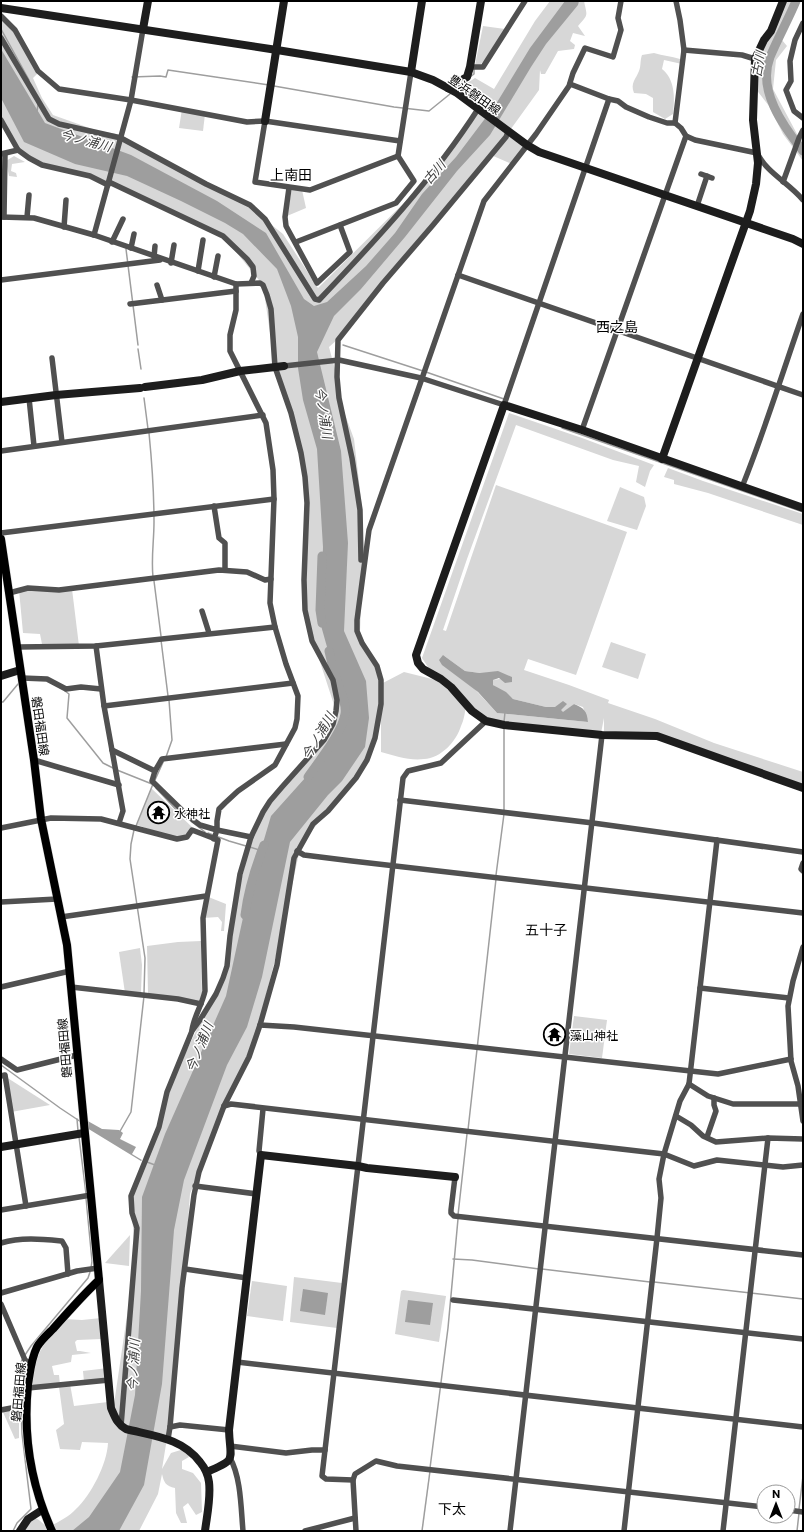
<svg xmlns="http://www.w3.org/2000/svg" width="804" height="1532" viewBox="0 0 804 1532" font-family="Commissioner,'Noto Sans JP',sans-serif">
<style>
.green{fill:#d7d7d7;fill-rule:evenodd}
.water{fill:#9e9e9e}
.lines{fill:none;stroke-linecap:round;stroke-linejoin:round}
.stream{stroke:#9e9e9e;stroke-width:1.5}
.river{stroke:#9e9e9e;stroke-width:9}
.primary-casing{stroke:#dbdbdb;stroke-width:9}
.street{stroke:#505050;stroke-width:5.5}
.secondary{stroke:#1d1d1d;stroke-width:8}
.primary{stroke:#000;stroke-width:8}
.labels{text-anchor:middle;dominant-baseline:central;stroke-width:3;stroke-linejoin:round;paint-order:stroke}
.street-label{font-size:12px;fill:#000;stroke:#fff}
.poi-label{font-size:12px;fill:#000;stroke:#fff;text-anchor:start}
.water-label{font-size:13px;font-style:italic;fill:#3f3f3f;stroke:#fff}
.quarter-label{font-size:14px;fill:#000;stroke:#fff}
</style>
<rect width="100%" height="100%" fill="#fff"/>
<g class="green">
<path d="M550,1h34c3,15 5,13 -6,25l7,10 -12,-3 -3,8 5,4 -1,4 -16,2 -13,23h-4l-1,-4 -1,20 -31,43 18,14 -14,17 -21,-9 -153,184 -9,8 8,30 2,21 15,41 8,68v74l-2,51 18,39 3,13 23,-12 32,8 28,23 -12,-15 -24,-21 -6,-9 87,-245 73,25 72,27 -4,6 -5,16 -9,-5 3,-16 -26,-6 -97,-35 -49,134 -24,71 3,1 50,-146 131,47 -51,143 -48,-16 -4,11 45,15 40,15 -1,3 47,16 59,24 89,29v13l-146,-52 -53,-2v-13l-3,15 -89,-9 -24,-6 -22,-13c-1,7 -2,15 -5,21 -5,16 -20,32 -37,33 -14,2 -29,-3 -43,-7v-48l-6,34 -17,36 -57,70 -19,88 -22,87 -15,45 -23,47 -32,83 -5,70 -12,137 -11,68 9,-16 13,-4 5,8 -7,4v8l11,4 8,10 1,29 -6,3 -8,-12 -5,4 4,16h-6l-5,-10 -1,-25c-9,-2 -11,-5 -13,-14l-4,20 -19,37h-116l9,-15 7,4 9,8c9,-6 21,-11 28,-19 15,-14 31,-45 32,-66l-26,-1 -2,8 -20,-1 -4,-19 8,-6 -5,-37 11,-3 4,22 34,-4 5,9 22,-150 -4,-65 23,-56 14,-51 58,-120 8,-59 19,-78 29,-45 42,-47 12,-29 -28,-86 -4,-41 1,-102 -12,-60 -18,-55 -12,-82 -40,-49 -100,-47 -35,-13 -35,-7 -35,-19 -17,-32v-100l8,6 30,48 -6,6 9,20 11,17 42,15 27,5 -1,3 126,67 36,29 35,54 111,-110 60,-83 -9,11 -22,-17 17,-11 19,11 41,-68zM443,655l22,16 47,6 -19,3v5l20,14 33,8h9l8,6 11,-9 9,3 5,15 -91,-9z"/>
<polygon points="784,1 797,1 782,40 787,46 776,60 773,89 797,134 803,141 803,161 783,134 769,106 755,88 755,74 762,49"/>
<polygon points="483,26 505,29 491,53 480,65 475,65"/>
<path d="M654,53c9,3 17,3 26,6l2,5 -18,-4 -2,9c13,10 13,29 11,45l-8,5 -12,-7v-14l-7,-4 -12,-1c-4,-10 2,-14 5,-22 2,-4 1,-11 3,-16z"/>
<polygon points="182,109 205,114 203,131 179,128"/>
<polygon points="14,156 25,162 12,164 11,171 16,173 17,177 9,176 6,161"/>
<polygon points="292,188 302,190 306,208 287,216"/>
<polygon points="668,468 703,481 803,514 803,525 708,493 674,484 674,480 664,477"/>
<polygon points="620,487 644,497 646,506 637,530 607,521"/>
<polygon points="72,589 79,646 42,644 40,634 23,633 19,590"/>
<polygon points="611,642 646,654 638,679 602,667"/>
<path d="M151,788l41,39c-3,4 -6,9 -12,10 -9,1 -33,-9 -43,-12z"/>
<polygon points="206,896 226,904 224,931 221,931 222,922 218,917 203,918"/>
<polygon points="201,941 202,996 198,1002 148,994 147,946 178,942"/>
<polygon points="140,948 142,965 141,992 125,993 119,952"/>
<polygon points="574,1016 607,1020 602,1058 569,1054"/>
<polygon points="6,1077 50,1105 11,1112"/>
<polygon points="130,1235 129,1266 105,1263"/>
<polygon points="294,1277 342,1283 337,1328 290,1322"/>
<polygon points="252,1281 287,1286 283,1321 247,1316"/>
<polygon points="403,1290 446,1296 439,1342 395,1334 401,1291"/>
<path d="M101,1318v21l-24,1 -2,2 2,9h3l11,2 -19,2 -1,7 -19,4 2,9h5l1,10 -27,1c-1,-30 13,-46 31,-67l18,1z"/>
<polygon points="108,1368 108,1380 84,1382 83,1371"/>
<polygon points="19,1407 19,1438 15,1439 2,1410"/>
</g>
<g class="water">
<polygon points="565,1 579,1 578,5 546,44 531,67 490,135 457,171 405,237 361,289 334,316 317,352 341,451 348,543 344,631 366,681 369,718 365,747 342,781 328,795 290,842 262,977 247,1027 227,1065 184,1180 174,1230 162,1384 144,1485 119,1531 72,1531 89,1517 120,1472 135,1395 141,1291 142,1197 165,1134 226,996 249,890 271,816 314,768 329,747 338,731 346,713 344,701 336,679 320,622 323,547 317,449 303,400 298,368 298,337 291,306 277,269 243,234 225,223 181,201 127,176 75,164 24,142 1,98 1,49 45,123 131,155 217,201 266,233 304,299 314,306 327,302 366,266 395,233 422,194 456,157 496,104 530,48"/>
<path d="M443,655l22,16 15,2 18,-2 14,6v5l-7,1 -6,-5 -6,2v5l13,7 7,7 33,8h9l8,-6 4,3 -6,6 2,2 11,-8c10,4 13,7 14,18l-91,-9 -19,-21 -36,-27 -3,-5z"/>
<polygon points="86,1120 102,1129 119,1130 123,1133 120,1139 136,1147 132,1154 142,1160 141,1161 87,1128"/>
<polygon points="303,1289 328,1293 325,1315 300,1311"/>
<polygon points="408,1300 433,1303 430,1325 405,1322"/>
</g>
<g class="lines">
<g class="stream">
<polyline points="1,29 29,80"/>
<polyline points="132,77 160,76 166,77 168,70 269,85"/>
<polyline points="470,77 474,74 474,69"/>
<polyline points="274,86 394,107 429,111 450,94"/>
<polyline points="37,112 38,104"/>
<polyline points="126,249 138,345"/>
<polyline points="343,345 423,371"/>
<polyline points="138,349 141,369"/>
<polyline points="426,372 504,399"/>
<polyline points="144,398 148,429"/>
<polyline points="562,428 803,512"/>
<path d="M149,433c3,30 5,59 5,89 0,19 -3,36 -1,55"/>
<polyline points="154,581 161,636"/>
<polyline points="161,640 168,696"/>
<polyline points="65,691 69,694 67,718 103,763 113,768"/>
<polyline points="1,702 3,702 18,684"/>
<polyline points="504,722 505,712"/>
<polyline points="166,757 172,740 169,700"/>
<polyline points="117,770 152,784"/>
<polyline points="155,780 164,760"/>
<polyline points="156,788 180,814 187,819"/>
<polyline points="504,810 504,728"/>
<polyline points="192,822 205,832"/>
<polyline points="136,826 153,784"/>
<polyline points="134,830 131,844 130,859 145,958 144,993"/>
<polyline points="208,833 229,841 246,846"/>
<polyline points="250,847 262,851"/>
<polyline points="496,875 504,814"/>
<polyline points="1,1065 60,1108 81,1122"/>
<polyline points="77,1119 78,1131"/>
<polyline points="468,1130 496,879"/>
<polyline points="119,1133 131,1112 144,996"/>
<polyline points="79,1137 86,1194"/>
<polyline points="147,1162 155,1165"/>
<polyline points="86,1198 92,1261 91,1268"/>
<polyline points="458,1215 467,1134"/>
<polyline points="453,1259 472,1260 539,1269"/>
<polyline points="542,1269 650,1282"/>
<polyline points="654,1282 803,1299"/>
<polyline points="25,1355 31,1346 88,1278 90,1272"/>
<path d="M21,1404c0,-12 -4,-37 2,-46"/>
<polyline points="430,1468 448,1328 458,1219"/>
<polyline points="799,1509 803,1476"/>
<polyline points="13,1531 17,1523 31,1509 22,1434 21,1407"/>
<polyline points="422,1531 430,1471"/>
<polyline points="797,1531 799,1513"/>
</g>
<g class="river">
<path d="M796,1c-8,19 -18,37 -26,56 -13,33 13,69 33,94"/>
<polyline points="322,623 320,610 322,556"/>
<path d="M308,777c11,-16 34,-44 37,-63 2,-12 -6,-25 -9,-36 -3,-8 -5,-18 -7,-27"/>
<path d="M245,915c3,-24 10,-47 19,-70"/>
</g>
<defs>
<path id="primary" d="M1,539l33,221 7,59 26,126 32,335c-16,15 -31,32 -46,49 -5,5 -12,11 -16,18 -6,12 -7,25 -9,38 -5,50 3,100 24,146"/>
</defs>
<use href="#primary" class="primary-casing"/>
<g class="street">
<polyline points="1,16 15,30 38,71 59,89 131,100 247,122 265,121 400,141"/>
<polyline points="803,23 795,40 790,61 791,81 786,90 794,111 803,118"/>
<path d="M1,38l48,81 10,5 62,14 85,46 44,21 15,14 50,80 4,1c57,-60 114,-121 159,-191"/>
<polyline points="684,50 742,55 755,59"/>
<polyline points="470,67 483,67 525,1"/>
<path d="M570,84l39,15 9,2 8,6 23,10 18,6h8l6,5 5,8 9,4 62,13c10,20 32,30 46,47"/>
<polyline points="1,120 18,150 29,158 42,165 90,176 108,185"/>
<polyline points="265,121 255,182 310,190 398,156"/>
<polyline points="675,123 684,50 680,20 676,1"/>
<polyline points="1,154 18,150"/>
<polyline points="701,174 712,178"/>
<polyline points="109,182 223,236 247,259 253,267 254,276 251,283"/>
<polyline points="783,182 799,138 803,130"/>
<polyline points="289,188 285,217 286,226 317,283 350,252 340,225"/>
<polyline points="697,206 707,176"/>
<polyline points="1,217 34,218 94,235 236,284 236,310 230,335 230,351 266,423 273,470 274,499 270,603 275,627 286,664 298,696 297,719 295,728 275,765 238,791 225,803 219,809 217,821 217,830 200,825 189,817 152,781 155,771"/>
<polyline points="4,217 5,154"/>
<polyline points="27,217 29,195"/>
<polyline points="64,227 66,200"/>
<polyline points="94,235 131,100 143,29"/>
<polyline points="112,242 123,219"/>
<polyline points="296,242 396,203 414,181 398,156 411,72"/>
<polyline points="131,248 134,234"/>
<polyline points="154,257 155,246"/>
<polyline points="171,263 174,245"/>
<polyline points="198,271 203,240"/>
<polyline points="458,275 803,395"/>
<polyline points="214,277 218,256"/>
<polyline points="1,280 160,260"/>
<polyline points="157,285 162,300"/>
<polyline points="130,304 236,291"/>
<polyline points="52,358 62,442"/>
<polyline points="284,366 339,360 421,378 504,405 609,99"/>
<polyline points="29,398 34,446"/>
<polyline points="582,430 686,136"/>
<polyline points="1,451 263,415"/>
<path d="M742,487c23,-57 41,-116 61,-173"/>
<polyline points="214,506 219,538 225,543 225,570"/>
<polyline points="1,533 274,499"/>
<polyline points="361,560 360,510 352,458 339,398 337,377 338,340 383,283 433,225 506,137 508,132"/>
<polyline points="9,593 28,588 59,590 219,570 247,572 265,580 271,579"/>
<polyline points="202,611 209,633"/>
<polyline points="96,646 104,706 123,811 119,823"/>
<polyline points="18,647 96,646 275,627"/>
<polyline points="22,678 47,679 66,689 81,687 101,689"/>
<polyline points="104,706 293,683"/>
<polyline points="112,750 155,771 162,759 286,744"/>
<polyline points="34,760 119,785"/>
<polyline points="400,800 593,823 803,852"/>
<path d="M1,828l50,-10 50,1 76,20 10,-2 5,-7 26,10 -15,78 2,73c-3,14 -11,25 -13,39"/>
<polyline points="214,839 217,830 251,837"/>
<polyline points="297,851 304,855 352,861 803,913"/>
<polyline points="803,863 801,869 803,871"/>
<polyline points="1,902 57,899"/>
<polyline points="61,917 206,896"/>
<polyline points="803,947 793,981 788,1006 791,1061 798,1086 803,1121"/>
<polyline points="1,987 70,971"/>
<polyline points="71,987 178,999 201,1004"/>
<polyline points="700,988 789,998"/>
<polyline points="260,1025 294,1027 718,1074 791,1059"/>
<polyline points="1,1059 17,1070 77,1055"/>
<polyline points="1,1076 5,1075 26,1206"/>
<polyline points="689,1084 708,1096 733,1104 800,1104"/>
<polyline points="224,1106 231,1104 664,1154 694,1166 717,1160 783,1167 803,1165"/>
<polyline points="676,1116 691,1125 703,1136 716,1142 768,1138 803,1139"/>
<polyline points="707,1137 716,1111 714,1105 714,1098"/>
<polyline points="261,1155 259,1151 263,1109"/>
<polyline points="455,1177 451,1210 451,1213 454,1216 803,1255"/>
<polyline points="195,1186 257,1194"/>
<polyline points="1,1210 91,1195"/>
<path d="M1,1243c20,-6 40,-4 61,-2l4,7 2,26"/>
<polyline points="185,1269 247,1278"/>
<polyline points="1,1293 77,1271 98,1268"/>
<polyline points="453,1300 803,1339"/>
<polyline points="1,1304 25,1360 31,1364"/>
<polyline points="237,1362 803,1427"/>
<polyline points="28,1388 109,1380"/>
<polyline points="1,1410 27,1405"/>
<polyline points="121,1426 137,1228 132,1213 131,1196 159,1127 167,1092 192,1031 200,1020 216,994 223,978 227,966 230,936 240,874 251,837 263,812 270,801 282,787 324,740 333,724 336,711 337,700 333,680 312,641 305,610 304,580 307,503 305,477 301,453 291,413 275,367 271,309 267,295 263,285 260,283 236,284"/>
<polyline points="170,1427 180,1425 229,1430"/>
<polyline points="168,1439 170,1427 182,1288 194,1195 199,1172 224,1106 249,1057 260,1025 277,965 294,858 313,824 328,811 356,778 367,760 375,738 381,704 381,680 377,666 362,643 357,631 357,620 369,530 484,201 536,134 569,86 573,73 585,48 613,57 621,30 618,18 621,1"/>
<polyline points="230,1446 286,1453 312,1450 325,1450"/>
<path d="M230,1458c11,19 11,51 13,73"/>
<polyline points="353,1480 326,1479 322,1476 403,778 408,771 441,763 486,721"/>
<polyline points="788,1510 803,1512"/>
<polyline points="305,1531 355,1518"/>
<polyline points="356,1531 353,1480 355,1474 376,1461 397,1466 764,1507"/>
<polyline points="510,1531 602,735"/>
<polyline points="624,1531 657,1238 661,1198 659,1179 664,1154 680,1101 689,1084 717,840"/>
<polyline points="723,1531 768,1138"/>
</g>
<g class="secondary">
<polyline points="1,8 277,50 411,72 433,80 457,93 527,145 539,152 793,239 803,244"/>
<polyline points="143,29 148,1"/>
<polyline points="411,72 422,1"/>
<polyline points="448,88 467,77 470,67 481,1"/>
<polyline points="265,121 284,1"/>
<polyline points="145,387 202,380 240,371 284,366"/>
<polyline points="1,402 56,395 140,388"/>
<polyline points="662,459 750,211 756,184 758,163 753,120 755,59 764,40 771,31 783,1"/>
<polyline points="803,508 582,430 504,405 416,655 418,663 423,669 441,679 451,687 472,711 486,721 504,725 602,735 657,736 803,788"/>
<polyline points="1,676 20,670"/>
<polyline points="1,1147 84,1133"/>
<path d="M99,1280l12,128c4,9 6,16 15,21 28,7 56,9 74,33 5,6 8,13 9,20 2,16 -2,33 -4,49"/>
<path d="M207,1472c31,-13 23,-11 22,-42l32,-275 97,11 9,2 88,9"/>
<polyline points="20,1531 28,1519 42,1510"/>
</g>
<use href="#primary" class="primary"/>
</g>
<defs>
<symbol id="temple-ring" viewBox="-11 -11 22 22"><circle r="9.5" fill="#fff" stroke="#000" stroke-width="1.5"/><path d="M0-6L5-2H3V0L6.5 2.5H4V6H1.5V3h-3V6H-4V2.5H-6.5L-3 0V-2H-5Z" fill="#000"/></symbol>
</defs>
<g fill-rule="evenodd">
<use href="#temple-ring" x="146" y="800" width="25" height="25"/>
<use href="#temple-ring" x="542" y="1022" width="25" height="25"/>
</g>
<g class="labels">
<g class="street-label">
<text transform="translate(475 94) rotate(35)">豊浜磐田線</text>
<text transform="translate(41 726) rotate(82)">磐田福田線</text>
<text transform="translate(64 1048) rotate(-95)">磐田福田線</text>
<text transform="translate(18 1392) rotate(-85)">磐田福田線</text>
</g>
<g class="poi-label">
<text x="174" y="813">水神社</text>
<text x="570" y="1035">藻山神社</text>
</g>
<g class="water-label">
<text transform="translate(758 64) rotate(-79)">古川</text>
<text transform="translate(86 140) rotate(15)">今ノ浦川</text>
<text transform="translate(434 172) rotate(-49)">古川</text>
<text transform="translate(324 413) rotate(81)">今ノ浦川</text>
<text transform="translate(318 736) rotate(-60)">今ノ浦川</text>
<text transform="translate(199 1047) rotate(-68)">今ノ浦川</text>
<text transform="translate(133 1365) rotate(-87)">今ノ浦川</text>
</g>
<g class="quarter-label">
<text x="291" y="174">上南田</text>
<text x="617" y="326">西之島</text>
<text x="546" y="929">五十子</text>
<text x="452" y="1508">下太</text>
</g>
</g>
<rect width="804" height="1532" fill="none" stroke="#000000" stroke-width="4"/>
<g transform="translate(776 1504)"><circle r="19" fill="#ffffff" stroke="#999999"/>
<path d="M0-3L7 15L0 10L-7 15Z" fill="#000000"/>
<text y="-6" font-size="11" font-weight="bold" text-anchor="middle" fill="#000000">N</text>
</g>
</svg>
